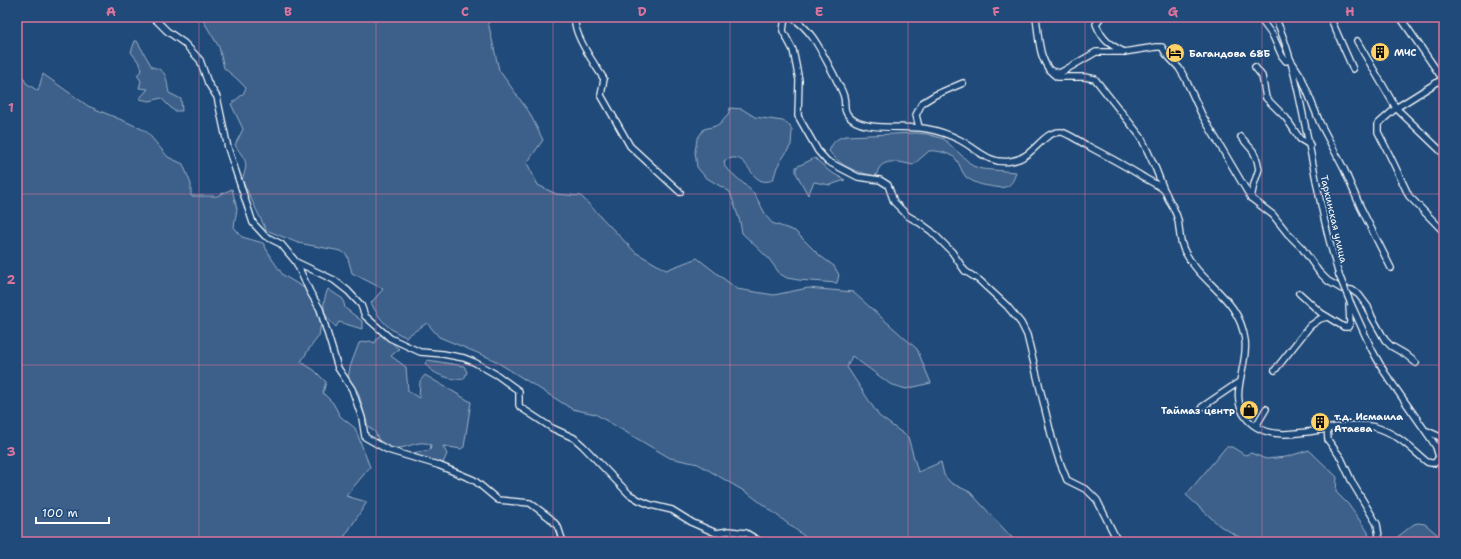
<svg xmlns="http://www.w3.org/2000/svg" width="1461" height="559" viewBox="0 0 1461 559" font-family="'Shantell Sans',sans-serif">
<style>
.green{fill:#3c618b;stroke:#9eb0c5}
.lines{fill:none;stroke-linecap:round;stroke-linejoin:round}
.minor-casing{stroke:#fff;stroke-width:8}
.minor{stroke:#1f4a7a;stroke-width:5.5}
.minor-bridge-casing{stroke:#fff;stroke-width:8;stroke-linecap:butt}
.minor-bridge{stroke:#1f4a7a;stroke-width:5.5}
.grid{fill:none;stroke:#da749d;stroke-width:1;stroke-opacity:0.55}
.labels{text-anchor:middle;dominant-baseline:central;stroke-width:3.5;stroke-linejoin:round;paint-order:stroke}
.poi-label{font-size:10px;font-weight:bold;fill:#fff;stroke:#1f4a7a;text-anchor:start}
.street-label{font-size:10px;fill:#fff;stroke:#1f4a7a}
.neatline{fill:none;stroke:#da749d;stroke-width:1.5}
.grid-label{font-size:13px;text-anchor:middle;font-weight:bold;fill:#da749d}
</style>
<rect width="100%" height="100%" fill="#1f4a7a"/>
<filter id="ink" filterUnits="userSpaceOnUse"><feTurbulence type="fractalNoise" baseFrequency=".025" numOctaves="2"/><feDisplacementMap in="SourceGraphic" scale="8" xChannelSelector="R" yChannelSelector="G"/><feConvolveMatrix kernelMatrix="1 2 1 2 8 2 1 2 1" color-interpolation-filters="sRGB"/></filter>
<g filter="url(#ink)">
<g class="green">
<path d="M201,17h288l-1,5 11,48 30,42 14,28 -16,23 11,22 18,9 25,2 54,56 31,18 31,-12 40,31 37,6 34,-7 45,4 64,57 14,34 -25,6 -16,-5 -38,-28 -5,11 32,49 29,21 10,35 23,-10 3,13 7,8 19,9 46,50h-204l-63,-48 -51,-30 -28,-6 -75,-44 -23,-5 -80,-50 -53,-22 -12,-14 -21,14c-18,-7 -26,-17 -35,-34l12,-14 -31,-16 -5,-18 -6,-4 -43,-8 -32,-13 -24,-50c7,-19 4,-18 -7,-35l8,-16 -12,-25 12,-10 3,-6 -10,-10 -12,-10 -5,-21z"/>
<path d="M135,41h2l15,26c16,3 14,12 17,26l12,6 1,12h-8l-13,-13 -11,3 -11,-2 9,-10 -9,-1 2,-7 -4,-6 5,-5 -2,-6 -9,-12z"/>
<polygon points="17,65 26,83 38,91 43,74 88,106 129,123 146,131 168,157 183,164 191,184 191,196 217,196 232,189 237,209 234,227 242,237 263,243 272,259 283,275 311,292 321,323 319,336 309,349 301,362 314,370 326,382 323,393 333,403 340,416 355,428 370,467 346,496 367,502 341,542 17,542"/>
<path d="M730,108l12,1 13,8 28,4 7,5 2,5 -1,14 -14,22 -4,13c-26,10 -22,-34 -49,-19l1,6 29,26 13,24 5,6 23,8 24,24 15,11 5,9 -2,8 -39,-3 -11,-2 -7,-4 -11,-15 -27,-26 -2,-11 -10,-30 -25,-15 -8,-10 -2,-15 2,-13 7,-10 15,-4 9,-10z"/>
<path d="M916,133l11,1 17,5 29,27 9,3 34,3c-4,17 -12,17 -27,14 -9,-1 -16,-4 -23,-9 -5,-5 -6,-14 -11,-19 -6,-5 -19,-8 -26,-7l-16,14c-10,-2 -25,-7 -33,2 -2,2 -3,7 -4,9 -20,-4 -34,-8 -47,-25 4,-9 7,-13 17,-15z"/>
<polygon points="815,158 829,171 845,180 830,185 814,182 808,195 796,173 796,167"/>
<path d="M328,289l15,10 2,9 17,13v8l-23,-7 -3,5c-14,-12 -15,-21 -8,-38z"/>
<path d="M382,334l17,15 -8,7 15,11 2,24 11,7 1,-17 5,-6 46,27 -7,45 -3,2 -18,-3 4,8 -4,9h-6l-9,-5 -22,-4 24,-4 1,-5c-11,-6 -21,2 -31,3 -5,0 -10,0 -16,0l-5,-7 -4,-9 -7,-6 -10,-34 -10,-14 2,-11 9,-24 11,-2 5,2 3,-6z"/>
<path d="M428,360l36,6 3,6 -3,7c-11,2 -34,-5 -39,-16z"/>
<polygon points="1226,447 1232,447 1245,455 1251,453 1266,459 1286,457 1309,450 1337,477 1336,492 1348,504 1368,532 1369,542 1248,542 1220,526 1186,495"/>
<polygon points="1418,523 1425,524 1444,540 1444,542 1391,542 1414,524"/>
</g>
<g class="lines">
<defs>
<g id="minor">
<polyline points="153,17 167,31 184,43 200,60 208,83 217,97 228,148 253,223 265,236 281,244 296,262 310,292 320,309 338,368 352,389 362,418 365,437 388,450 438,465 474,480 498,500 530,503 550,518 558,527 563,542"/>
<path d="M575,17c-3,16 20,48 29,62l-3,16 29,51 50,46"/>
<polyline points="785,17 783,31 793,50 799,80 798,116 818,151 827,161 858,177 880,180 888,185 894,202 908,216 920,223 931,231 952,252 965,271 979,280 1007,306 1021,323 1027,335 1052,438 1059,460 1067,480 1087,490 1097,500 1118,542"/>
<path d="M791,17c22,13 31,36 43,58 3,7 8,14 10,22 2,6 -1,11 3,17 13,20 59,10 81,15 11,2 22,6 32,11 17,9 29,25 51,21 24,-3 31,-31 51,-29 8,3 16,8 24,13 19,10 38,20 57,32 6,4 16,8 21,13 2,2 3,6 4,8 4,7 8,14 10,22 2,11 1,22 7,32 18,34 54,45 60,88 4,26 -18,56 2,79 29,34 90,-2 128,8 23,7 34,20 52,35l4,1h4l4,-6"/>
<path d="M1036,17c3,21 2,47 21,60h28l10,2 46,58 14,30 9,23"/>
<path d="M1101,17l-5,7c7,17 13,20 28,28"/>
<polyline points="1259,17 1273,36 1282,56 1286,61 1290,59 1301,76 1320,123 1344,169 1360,206 1391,268"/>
<path d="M1275,17c15,33 22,68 29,103 11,52 19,104 35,155"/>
<polyline points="1330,17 1353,69"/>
<polyline points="1400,17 1444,81"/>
<polyline points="1357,41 1396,108 1444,154"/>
<polyline points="1255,67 1262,76 1266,98 1286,118 1300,139 1310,145"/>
<polyline points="1049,70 1060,73 1096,52 1124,52 1156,47 1162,47 1166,54 1179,68 1185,78 1202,115 1251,198 1273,215 1288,234 1302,248 1319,272 1328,281 1342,289 1352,290 1359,295 1368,307 1372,317 1385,340 1391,346 1405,354 1416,363"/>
<polyline points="1444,78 1396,108 1378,124 1378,132 1391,158 1409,196 1444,232"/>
<polyline points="919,127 916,115 922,103 935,95 963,83"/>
<polyline points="1241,137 1253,151 1257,160 1259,169 1254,184 1251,198"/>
<polyline points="296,262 334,280 348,291 361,305 365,316 390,338 420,352 443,354 464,358 474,362 497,375 519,391 519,405 520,407 552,428 574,438 583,446 629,494 639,500 651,505 672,510 693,523 716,533 729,531 746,533 761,542"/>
<polyline points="1299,293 1321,313 1344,327 1348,327 1350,323 1349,305 1351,304"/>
<polyline points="1351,304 1372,350 1385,373 1431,439 1436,447 1444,474"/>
<polyline points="1275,370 1310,326 1320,319 1327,317"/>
<polyline points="1202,407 1239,382"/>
<polyline points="1256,426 1266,409"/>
<polyline points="1327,428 1328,440 1341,458 1353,484 1377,524 1380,542"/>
<polyline points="1427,431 1438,436 1444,441"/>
</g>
</defs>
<use href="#minor" class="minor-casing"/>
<use href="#minor" class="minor"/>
<defs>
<polyline id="minor-bridge" points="1339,275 1351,304"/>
</defs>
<use href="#minor-bridge" class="minor-bridge-casing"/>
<use href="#minor-bridge" class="minor-bridge"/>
</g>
</g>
<path class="grid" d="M199,17v525M376,17v525M553,17v525M730,17v525M908,17v525M1085,17v525M1262,17v525M17,194h1427M17,365h1427"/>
<defs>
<symbol id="building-disc" viewBox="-11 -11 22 22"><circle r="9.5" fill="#ffd166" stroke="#1f4a7a"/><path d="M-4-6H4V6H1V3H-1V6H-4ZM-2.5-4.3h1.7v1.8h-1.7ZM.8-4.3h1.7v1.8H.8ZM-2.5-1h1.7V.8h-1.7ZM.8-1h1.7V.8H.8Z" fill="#111"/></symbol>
<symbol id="hotel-disc" viewBox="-11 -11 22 22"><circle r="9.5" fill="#ffd166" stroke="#1f4a7a"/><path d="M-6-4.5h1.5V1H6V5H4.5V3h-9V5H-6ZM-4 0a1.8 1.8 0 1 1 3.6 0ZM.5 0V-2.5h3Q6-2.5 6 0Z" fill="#111"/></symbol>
<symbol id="shop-disc" viewBox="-11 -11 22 22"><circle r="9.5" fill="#ffd166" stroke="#1f4a7a"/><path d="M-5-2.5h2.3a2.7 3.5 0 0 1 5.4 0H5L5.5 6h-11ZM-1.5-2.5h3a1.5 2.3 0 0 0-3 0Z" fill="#111"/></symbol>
</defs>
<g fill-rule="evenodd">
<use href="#building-disc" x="1369" y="41" width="22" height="22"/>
<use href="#hotel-disc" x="1164" y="42" width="22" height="22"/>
<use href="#shop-disc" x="1238" y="399" width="22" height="22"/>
<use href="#building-disc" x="1309" y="411" width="22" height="22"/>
</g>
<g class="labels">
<g class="poi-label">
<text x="1394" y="52">МЧС</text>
<text x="1189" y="53">Багандова 68Б</text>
<text x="1235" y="410" text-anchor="end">Таймаз центр</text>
<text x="1334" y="416">т.д. Исмаила<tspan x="1334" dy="12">Атаева</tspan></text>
</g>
<g class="street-label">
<text transform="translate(1334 219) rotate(77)">Таркинская улица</text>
</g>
</g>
<rect width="1461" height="559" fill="none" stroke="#1f4a7a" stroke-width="44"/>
<path d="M36 517v6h73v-6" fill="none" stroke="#ffffff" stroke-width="2"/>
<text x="42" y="517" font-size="12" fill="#ffffff" stroke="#1f4a7a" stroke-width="3" paint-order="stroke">100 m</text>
<rect x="22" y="22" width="1417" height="515" class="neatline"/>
<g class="grid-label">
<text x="111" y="16">A</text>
<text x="288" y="16">B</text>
<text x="465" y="16">C</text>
<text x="642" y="16">D</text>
<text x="819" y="16">E</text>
<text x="996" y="16">F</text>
<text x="1173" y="16">G</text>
<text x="1350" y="16">H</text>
<text x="11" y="112">1</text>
<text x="11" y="284">2</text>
<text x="11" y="456">3</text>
</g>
</svg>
